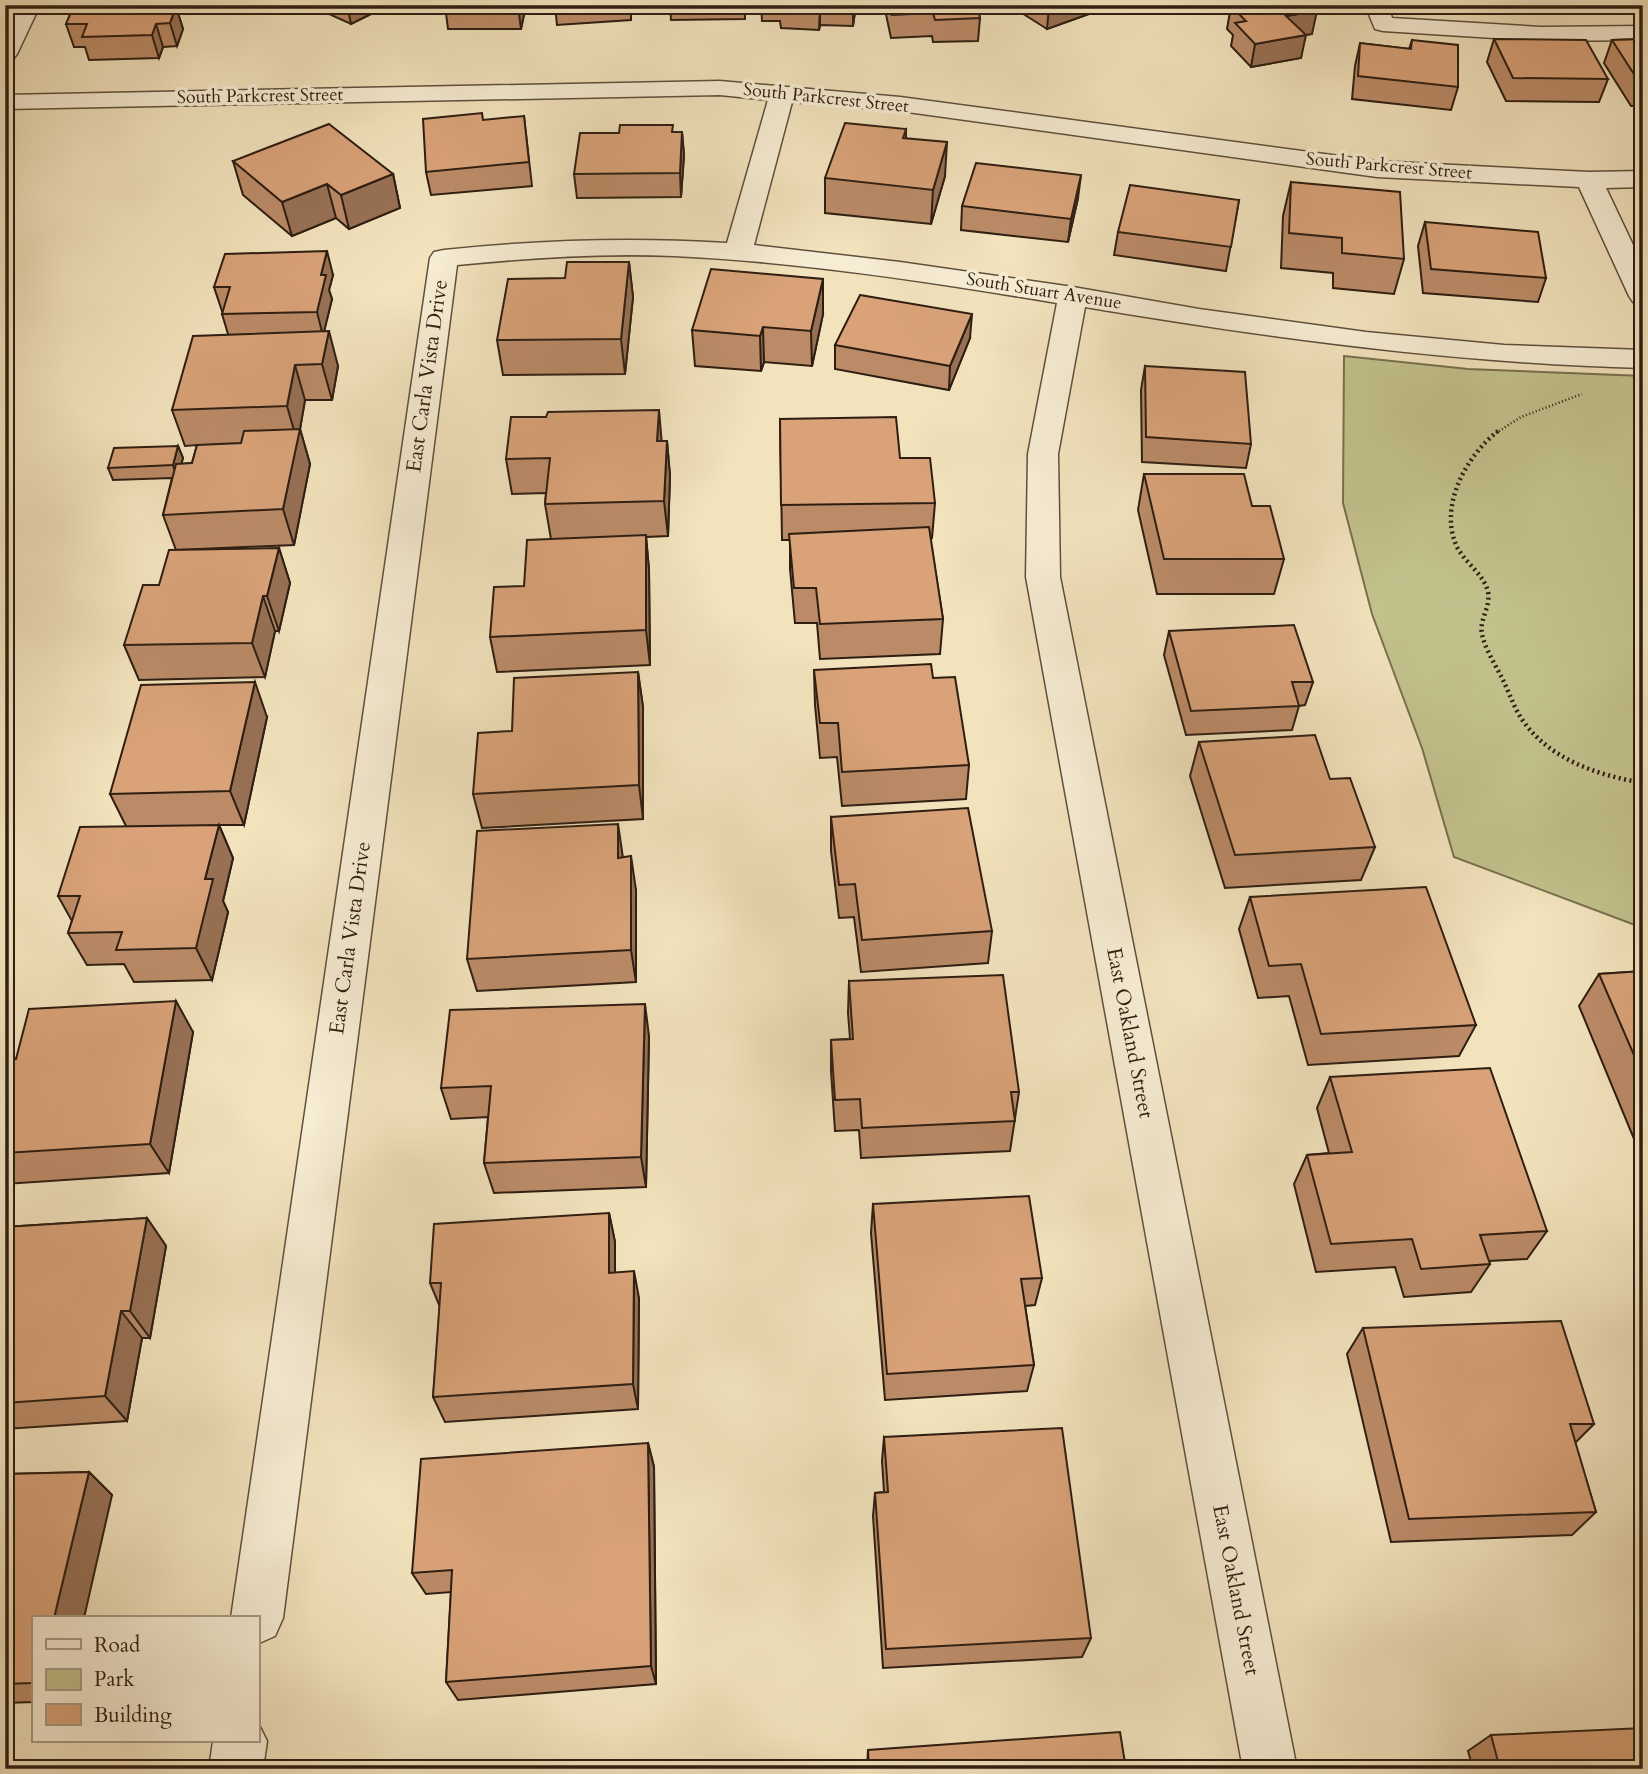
<svg xmlns="http://www.w3.org/2000/svg" width="1648" height="1774" viewBox="0 0 1648 1774" font-family="Cardo,serif">
<style>
.green{fill:#c2c18c;stroke:#78704f;stroke-width:2}
.lines{fill:none;stroke-linecap:round;stroke-linejoin:round}
.street-casing{stroke:#5f4f3d;stroke-width:3}
.path-far1{stroke:#2e1e12;stroke-width:2.5;stroke-dasharray:1 2.5;stroke-linecap:butt}
.path{stroke:#2e1e12;stroke-width:4.5;stroke-dasharray:2 3.5;stroke-linecap:butt}
.street{fill:#f7edd4;fill-rule:evenodd}
.wall{fill:#bb8b68;stroke:#2e1e12;stroke-width:2}
.shaded-wall{fill:#987155;stroke:#2e1e12;stroke-width:2}
.building{fill:#d9a279;stroke:#2e1e12;stroke-width:2}
.labels{text-anchor:middle;dominant-baseline:central;stroke-width:7;stroke-linejoin:round;paint-order:stroke}
.far-street-label{font-size:18px;fill:#2e1e12;stroke:#f7edd4}
.street-label{font-size:21px;fill:#2e1e12;stroke:#f7edd4}
</style>
<rect width="100%" height="100%" fill="#f2e3bd"/>
<filter id="stains"><feTurbulence type="fractalNoise" baseFrequency=".00286" numOctaves="4"/><feColorMatrix values="0 0 0 0 .2 0 0 0 0 .09 0 0 0 0 .02 0 0 0 .5 -.17"/></filter>
<radialGradient id="worn" r=".72"><stop offset=".6" stop-color="#630" stop-opacity="0"/><stop offset="1" stop-color="#630" stop-opacity=".3"/></radialGradient>
<polygon class="green" points="1344,356 1468,369 1643,376 1643,928 1454,857 1422,748 1372,614 1343,503"/>
<g class="lines">
<defs>
<g id="street">
<polygon points="17,5 40,5 17,54 13,59 5,61 5,30"/>
<polygon points="1365,5 1388,5 1392,18 1541,27 1643,26 1643,40 1541,41 1383,31 1375,29"/>
<path d="M720,81l180,16 477,64 212,11 54,-1v16l-37,1 37,78v38l-10,-2 -4,-6 -50,-109 -202,-10 -477,-66 -108,-9 -38,143 146,17 173,25 126,22 167,23 138,13 139,5v18c-189,-5 -373,-30 -558,-61l-27,147 2,123 237,1192h-54l-217,-1192 2,-123 29,-151c-127,-21 -255,-41 -383,-47 -73,-3 -145,2 -217,9l-174,1353 -8,18 -18,8v-26h-26l199,-1360 4,-6 10,-2c95,-10 188,-13 283,-7l41,-143 -48,-5 -715,14v-14z"/>
<polygon points="257,1721 267,1741 263,1769 209,1769 213,1741 257,1741"/>
</g>
</defs>
<use href="#street" class="street-casing"/>
<polyline class="path-far1" points="1496,433 1521,417 1582,394"/>
<path class="path" d="M1498,431c-32,25 -61,77 -40,118 9,15 26,26 30,43 3,15 -9,27 -6,42 3,15 13,30 20,44 7,14 12,30 21,43 28,39 74,54 120,62"/>
<use href="#street" class="street"/>
</g>
<g class="wall">
<polygon points="74,5 188,5 179,6 177,10 183,29 177,46 163,47 159,58 89,60 85,47 74,47 66,24"/>
<polygon points="309,5 389,5 351,24"/>
<polygon points="445,5 526,5 521,29 448,29"/>
<polygon points="555,5 631,5 631,20 557,25"/>
<polygon points="670,5 745,5 745,19 671,20"/>
<polygon points="761,5 856,5 853,26 820,25 819,30 781,28 780,21 762,21"/>
<polygon points="884,5 977,5 980,18 978,41 933,42 932,36 891,38"/>
<polygon points="1009,5 1114,5 1047,29"/>
<polygon points="1231,6 1312,34 1305,35 1301,58 1251,67 1231,46 1233,35 1227,29"/>
<polygon points="1494,39 1608,79 1599,102 1506,101 1487,62"/>
<polygon points="1643,39 1643,105 1631,106 1604,63 1612,40"/>
<polygon points="1412,40 1458,87 1451,110 1352,99 1355,66 1360,43 1409,49"/>
<polygon points="524,116 532,186 431,195 426,172"/>
<polygon points="906,129 906,138 945,176 931,224 825,213 825,178"/>
<polygon points="682,132 684,155 681,197 577,198 574,174 619,133"/>
<polygon points="233,161 393,174 400,208 349,229 336,218 292,236 243,195"/>
<polygon points="1291,182 1404,259 1394,294 1333,288 1333,273 1281,268 1283,216"/>
<polygon points="1078,198 1068,242 961,230 962,206"/>
<polygon points="1239,200 1226,271 1114,255 1118,232"/>
<polygon points="1425,222 1546,278 1538,302 1423,293 1418,246"/>
<polygon points="629,262 633,297 625,374 503,375 497,340 565,278"/>
<polygon points="333,275 329,290 332,299 324,331 338,366 332,400 305,400 300,429 310,464 294,545 176,550 163,515 172,478 113,480 108,468 178,446 183,458 181,464 192,463 197,445 185,446 172,410 228,334 222,314 223,311 222,311 214,287"/>
<polygon points="823,314 812,366 764,362 761,371 695,366 692,330"/>
<polygon points="970,338 949,390 835,369 835,345"/>
<polygon points="1145,366 1251,444 1246,468 1142,462 1141,390"/>
<polygon points="780,419 900,458 935,503 932,538 930,538 943,619 940,654 820,659 817,623 795,623 790,569 790,540 782,540"/>
<polygon points="667,441 670,476 668,536 646,537 649,570 650,665 497,672 490,637 524,586 551,539 545,504 546,493 512,494 506,459"/>
<polygon points="1144,474 1252,506 1284,559 1274,594 1157,594 1138,510"/>
<polygon points="279,548 290,583 279,631 275,631 265,677 139,680 124,645 159,585"/>
<polygon points="1169,631 1313,682 1305,705 1299,706 1292,730 1186,735 1164,655"/>
<polygon points="814,670 933,678 969,765 966,799 842,806 837,757 820,758 815,705"/>
<polygon points="638,672 643,707 643,819 482,828 473,794 512,731"/>
<polygon points="267,717 244,825 219,825 233,858 223,901 228,912 212,980 134,982 124,964 87,965 68,933 72,921 58,896 126,826 110,794"/>
<polygon points="1199,742 1330,779 1375,847 1361,880 1225,888 1190,776"/>
<polygon points="831,817 992,931 988,963 861,972 854,917 839,918 831,851"/>
<polygon points="623,857 636,890 636,982 477,991 467,959"/>
<polygon points="1250,897 1476,1025 1459,1056 1308,1065 1289,996 1258,998 1239,929"/>
<polygon points="1643,971 1643,1151 1639,1151 1579,1006 1599,974"/>
<polygon points="849,981 1019,1092 1010,1151 861,1158 859,1130 835,1131 831,1071 831,1040 850,1039 848,1013"/>
<polygon points="193,1032 169,1173 5,1184 5,1060"/>
<polygon points="649,1036 646,1187 494,1193 484,1163 488,1117 451,1119 441,1088"/>
<polygon points="1330,1077 1547,1231 1527,1259 1489,1261 1490,1264 1471,1292 1404,1297 1395,1267 1316,1272 1294,1184 1307,1155 1329,1153 1317,1108"/>
<polygon points="873,1204 1042,1278 1035,1305 1025,1306 1034,1365 1027,1391 885,1400 871,1233"/>
<polygon points="609,1213 615,1242 615,1272 639,1298 638,1409 445,1422 433,1397 440,1307 430,1283"/>
<polygon points="147,1218 166,1246 150,1338 142,1338 127,1421 5,1429 5,1227"/>
<polygon points="1363,1328 1594,1424 1575,1443 1596,1512 1572,1535 1391,1542 1347,1354"/>
<polygon points="884,1437 1091,1638 1082,1657 883,1668 873,1516 875,1493 884,1492 882,1461"/>
<polygon points="648,1443 654,1467 656,1684 458,1700 446,1682 451,1592 426,1594 412,1573"/>
<polygon points="89,1472 112,1495 33,1618 33,1702 5,1703 5,1474"/>
<polygon points="1491,1735 1643,1769 1473,1769 1468,1751"/>
<polygon points="868,1750 1126,1769 867,1769"/>
</g>
<g class="shaded-wall">
<polygon points="164,5 168,5 172,18 175,8 174,5 179,5 177,10 183,29 177,46 170,23 163,7"/>
<polygon points="347,5 389,5 351,24"/>
<polygon points="519,5 526,5 521,29 518,6"/>
<polygon points="820,5 820,25 819,30"/>
<polygon points="853,5 856,5 853,26"/>
<polygon points="1054,5 1114,5 1047,29 1049,7"/>
<polygon points="1317,11 1312,34 1282,39 1286,16"/>
<polygon points="156,24 163,47 159,58 152,35"/>
<polygon points="1306,35 1301,58 1251,67 1255,44"/>
<polygon points="682,132 684,155 681,197 680,173"/>
<polygon points="947,142 945,176 931,224 933,190"/>
<polygon points="393,174 400,208 349,229 341,195"/>
<polygon points="1081,175 1078,198 1068,242 1071,219"/>
<polygon points="327,184 336,218 292,236 282,202"/>
<polygon points="327,251 333,275 329,290 332,299 323,336 317,312 321,275"/>
<polygon points="629,262 633,297 625,374 621,339"/>
<polygon points="823,279 823,314 812,366 811,331"/>
<polygon points="972,314 970,338 949,390 950,366"/>
<polygon points="763,327 764,362 761,371 760,336"/>
<polygon points="329,331 338,366 332,400 322,364"/>
<polygon points="295,365 305,400 300,429 310,464 294,545 283,509 297,441 287,406"/>
<polygon points="659,410 662,445 657,441"/>
<polygon points="667,441 670,476 668,536 664,501"/>
<polygon points="178,446 183,458 177,478 173,465"/>
<polygon points="646,535 649,570 650,665 646,630"/>
<polygon points="279,548 290,583 279,631 267,596"/>
<polygon points="263,596 275,631 265,677 252,643"/>
<polygon points="638,672 643,707 643,819 639,785"/>
<polygon points="255,682 267,717 244,825 230,791"/>
<polygon points="618,824 623,858 618,858"/>
<polygon points="219,825 233,858 223,901 228,912 212,980 196,948 205,879"/>
<polygon points="631,856 636,890 636,982 631,950"/>
<polygon points="176,1001 193,1032 169,1173 150,1144"/>
<polygon points="645,1004 649,1036 646,1187 641,1157"/>
<polygon points="609,1213 615,1242 615,1300 609,1273"/>
<polygon points="147,1218 166,1246 150,1338 130,1311"/>
<polygon points="634,1271 639,1298 638,1409 633,1384"/>
<polygon points="121,1311 142,1338 127,1421 105,1396"/>
<polygon points="648,1443 654,1467 656,1684 651,1666"/>
<polygon points="89,1472 112,1495 84,1618 54,1618"/>
</g>
<g class="building">
<polygon points="74,5 164,5 163,7 176,6 170,23 156,24 152,35 82,37 87,24 66,24"/>
<polygon points="445,5 519,5 518,6 444,7"/>
<polygon points="780,5 820,5 819,7"/>
<polygon points="890,5 977,5 980,18 935,20 933,13 892,15"/>
<polygon points="1237,5 1311,5 1317,11 1286,16 1306,35 1255,44 1235,23 1246,21 1231,6"/>
<polygon points="1494,39 1586,40 1608,79 1513,78"/>
<polygon points="1643,39 1643,82 1639,82 1612,40"/>
<polygon points="1412,40 1458,45 1458,87 1358,76 1360,43 1411,49"/>
<polygon points="482,113 483,120 524,116 529,162 426,172 423,119"/>
<polygon points="845,123 906,129 903,138 947,142 933,190 825,178"/>
<polygon points="329,124 393,174 341,195 327,184 282,202 233,161"/>
<polygon points="620,125 673,125 672,132 682,132 680,173 574,174 580,133 619,133"/>
<polygon points="976,163 1081,175 1071,219 962,206"/>
<polygon points="1291,182 1400,192 1404,259 1342,253 1342,238 1289,233"/>
<polygon points="1130,185 1239,200 1231,247 1118,232"/>
<polygon points="1425,222 1538,232 1546,278 1431,269"/>
<polygon points="327,251 321,275 326,275 317,312 222,314 230,287 214,287 225,254"/>
<polygon points="567,262 629,262 621,339 497,340 508,279 565,278"/>
<polygon points="711,269 823,279 811,331 763,327 760,336 692,330"/>
<polygon points="860,295 972,314 950,366 835,345"/>
<polygon points="329,331 322,364 295,365 287,406 172,410 193,336"/>
<polygon points="1145,366 1245,372 1251,444 1146,437"/>
<polygon points="659,410 657,441 667,441 664,501 545,504 550,458 506,459 511,417 546,417 548,412"/>
<polygon points="896,417 900,458 930,458 935,503 781,505 780,419"/>
<polygon points="300,429 283,509 163,515 176,464 192,463 197,445 241,443 244,431"/>
<polygon points="178,446 173,465 108,468 114,448"/>
<polygon points="1144,474 1244,474 1252,506 1270,506 1284,559 1164,559"/>
<polygon points="929,527 943,619 820,624 816,588 794,588 789,534"/>
<polygon points="646,535 646,630 490,637 494,587 524,586 527,540"/>
<polygon points="279,548 267,596 263,596 252,643 124,645 143,585 159,585 169,550"/>
<polygon points="1294,625 1313,682 1292,682 1299,706 1191,711 1169,631"/>
<polygon points="931,664 933,678 955,677 969,765 842,772 838,723 820,723 814,670"/>
<polygon points="638,672 639,785 473,794 478,733 512,731 514,678"/>
<polygon points="255,682 230,791 110,794 141,685"/>
<polygon points="1315,735 1330,779 1350,778 1375,847 1235,855 1199,742"/>
<polygon points="968,808 992,931 862,940 855,884 839,885 831,817"/>
<polygon points="618,824 618,858 631,856 631,950 467,959 477,831"/>
<polygon points="219,825 205,879 213,879 196,948 116,950 122,932 68,933 80,896 58,896 80,827"/>
<polygon points="1426,887 1476,1025 1321,1034 1301,964 1269,966 1250,897"/>
<polygon points="1643,971 1643,1076 1599,974"/>
<polygon points="1003,975 1019,1092 1011,1092 1015,1121 862,1128 860,1099 835,1100 831,1040 853,1039 849,981"/>
<polygon points="176,1001 150,1144 5,1153 5,1060 16,1059 29,1009"/>
<polygon points="645,1004 641,1157 484,1163 491,1086 441,1088 450,1010"/>
<polygon points="1490,1068 1547,1231 1480,1235 1490,1264 1421,1269 1412,1239 1331,1244 1307,1155 1352,1152 1330,1077"/>
<polygon points="1029,1196 1042,1278 1021,1279 1034,1365 887,1374 873,1204"/>
<polygon points="609,1213 609,1273 634,1271 633,1384 433,1397 441,1283 430,1283 434,1224"/>
<polygon points="147,1218 130,1311 121,1311 105,1396 5,1403 5,1227"/>
<polygon points="1561,1321 1594,1424 1570,1424 1596,1512 1409,1519 1363,1328"/>
<polygon points="1062,1428 1091,1638 886,1649 875,1493 888,1492 884,1437"/>
<polygon points="648,1443 651,1666 446,1682 452,1570 412,1573 421,1459"/>
<polygon points="89,1472 54,1618 33,1618 33,1683 5,1684 5,1474"/>
<polygon points="1643,1728 1643,1769 1500,1769 1491,1735"/>
<polygon points="1120,1732 1126,1769 869,1769 868,1750"/>
</g>
<g class="labels">
<g class="far-street-label">
<text transform="translate(260 96) rotate(-1)">South Parkcrest Street</text>
<text transform="translate(826 98) rotate(6)">South Parkcrest Street</text>
<text transform="translate(1389 166) rotate(5)">South Parkcrest Street</text>
<text transform="translate(1044 291) rotate(9)">South Stuart Avenue</text>
</g>
<g class="street-label">
<text transform="translate(427 376) rotate(-82)">East Carla Vista Drive</text>
<text transform="translate(350 938) rotate(-82)">East Carla Vista Drive</text>
<text transform="translate(1130 1033) rotate(79)">East Oakland Street</text>
<text transform="translate(1236 1590) rotate(79)">East Oakland Street</text>
</g>
</g>
<rect width="1648" height="1774" fill="none" stroke="#f2e3bd" stroke-width="28"/>
<rect x="7" y="7" width="1634" height="1760" fill="none" stroke="#2e1e12" stroke-width="3.5"/>
<rect x="14" y="14" width="1620" height="1746" fill="none" stroke="#2e1e12" stroke-width="2"/>
<rect x="32" y="1616" width="228" height="126" fill="#f7edd4" stroke="#a79a86" stroke-width="2"/>
<rect x="46" y="1639" width="35" height="10" fill="#f7edd4" stroke="#a79a86" stroke-width="2"/>
<text x="94" y="1652" font-size="21" fill="#2e1e12">Road</text>
<rect x="46" y="1669" width="35" height="21" fill="#c2c18c" stroke="#a79a86" stroke-width="2"/>
<text x="94" y="1686" font-size="21" fill="#2e1e12">Park</text>
<rect x="46" y="1704" width="35" height="21" fill="#d9a279" stroke="#a79a86" stroke-width="2"/>
<text x="94" y="1722" font-size="21" fill="#2e1e12">Building</text>
<rect width="100%" height="100%" filter="url(#stains)"/>
<rect width="100%" height="100%" fill="url(#worn)"/>
</svg>
